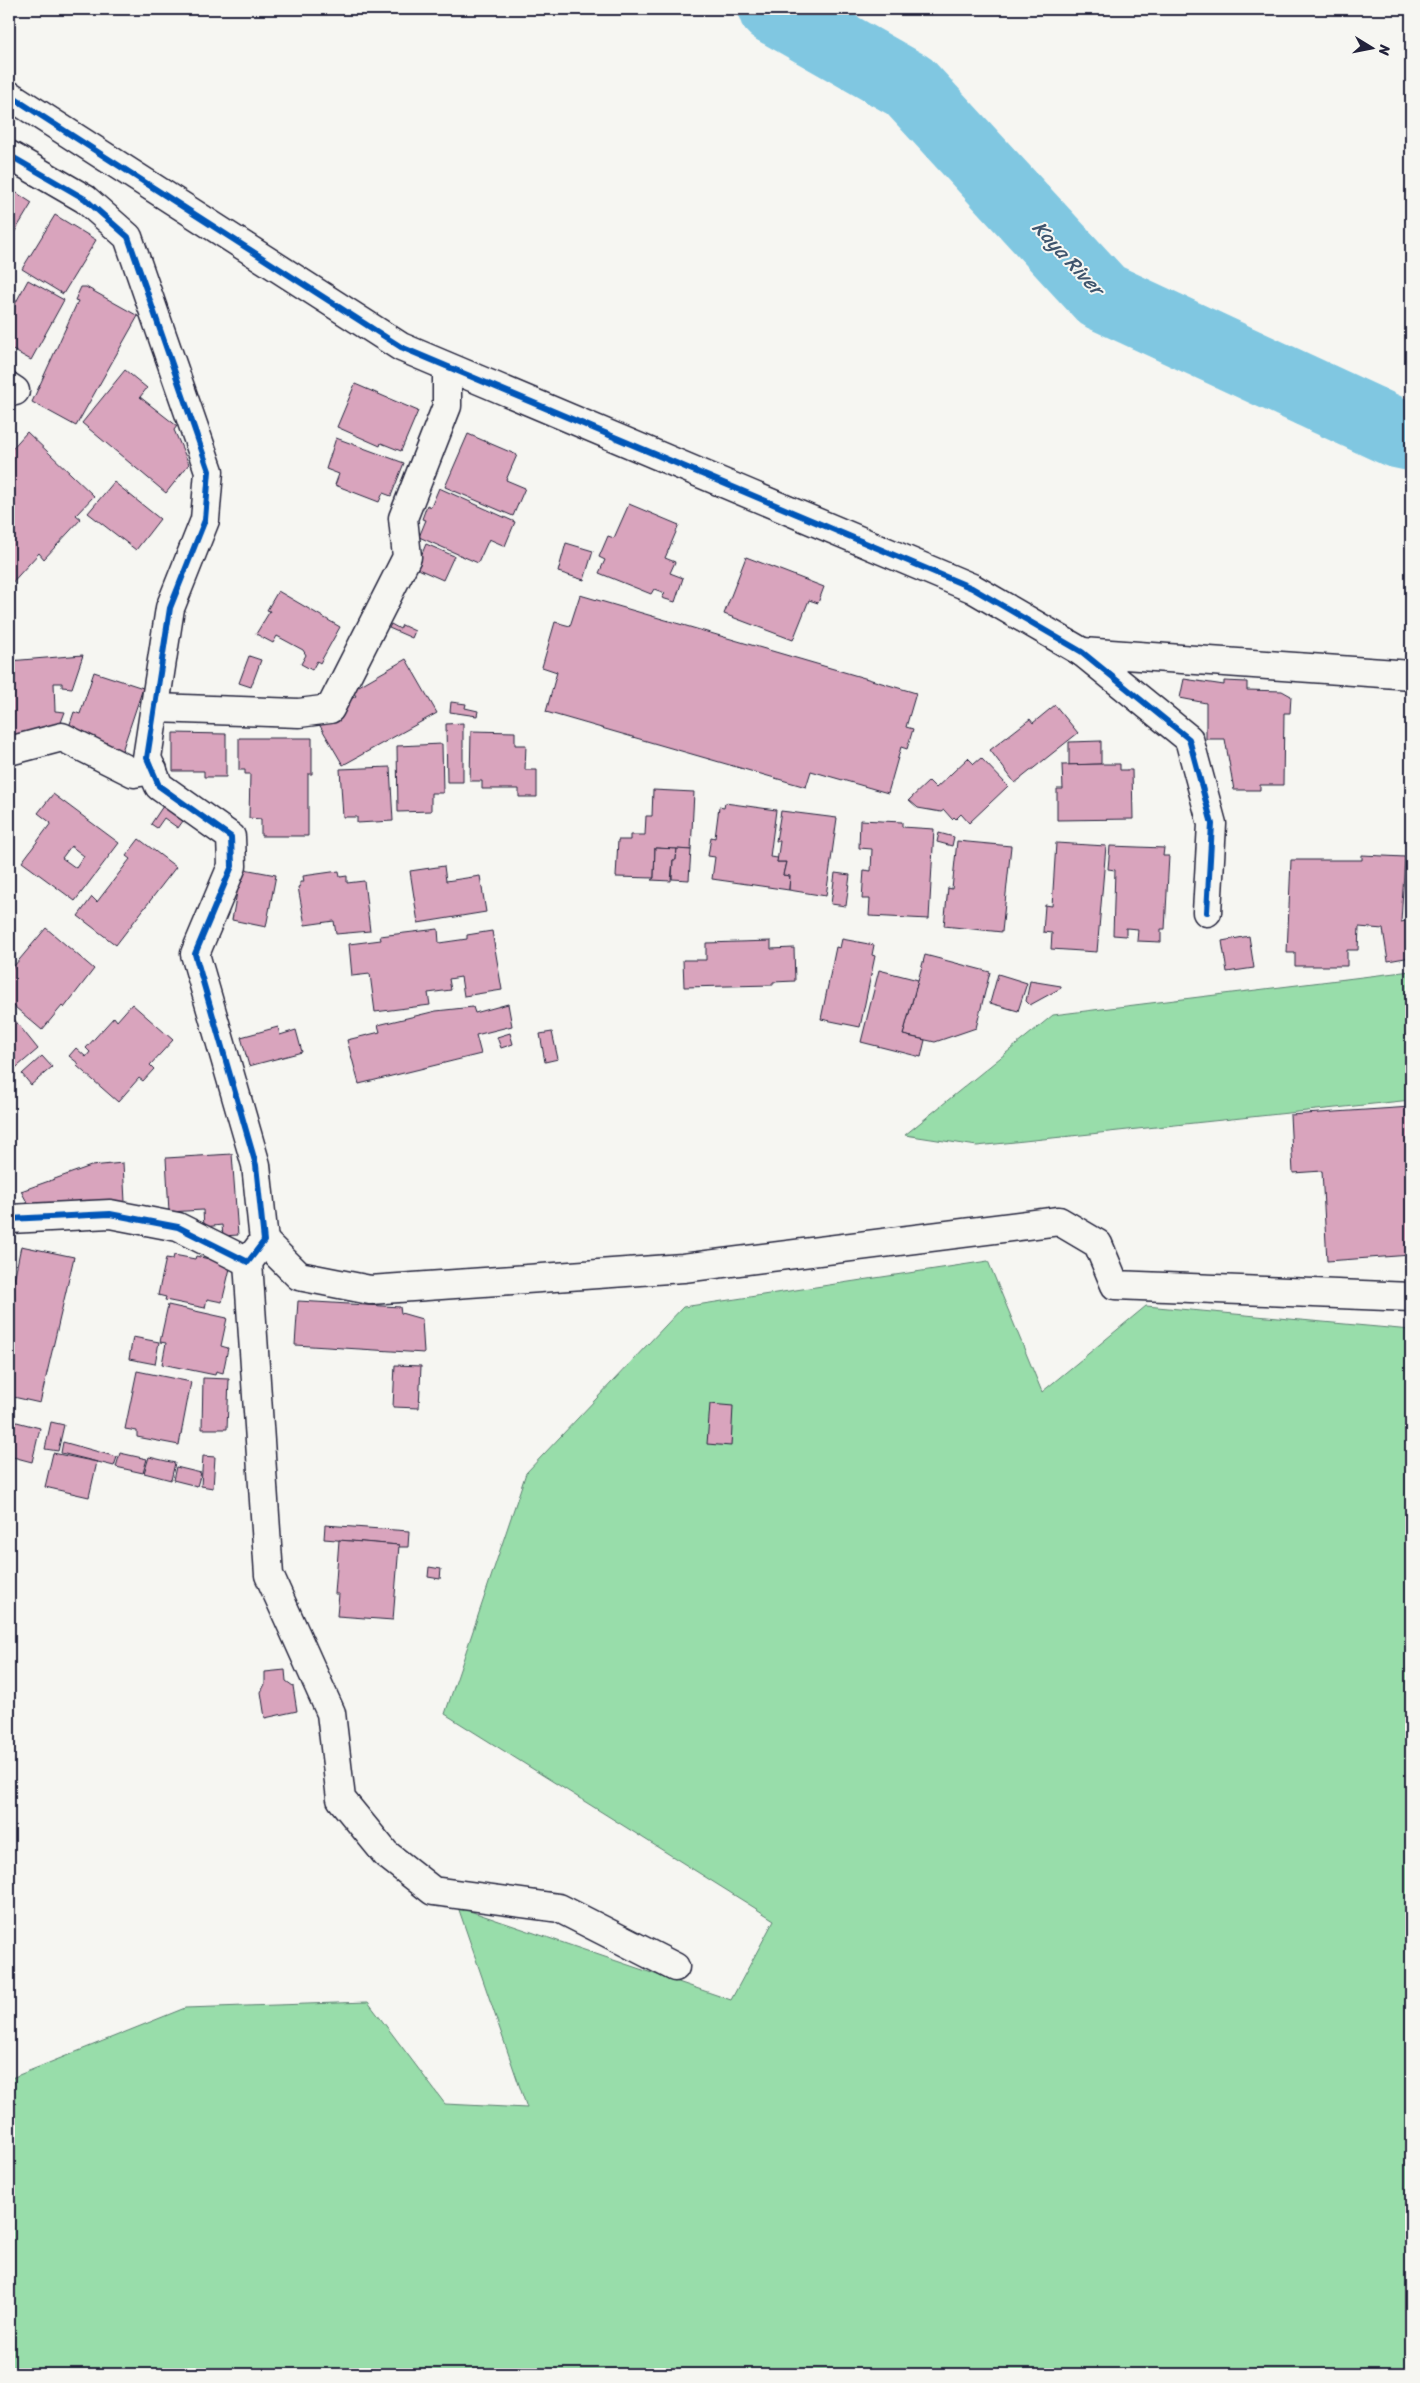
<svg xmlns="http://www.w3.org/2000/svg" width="1420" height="2383" viewBox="0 0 1420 2383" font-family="Sriracha,sans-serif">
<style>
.green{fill:#98ddaa;stroke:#5d8072}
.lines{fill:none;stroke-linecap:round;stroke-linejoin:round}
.river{stroke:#80c7e1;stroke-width:70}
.building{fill:#d9a4bd;stroke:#22223b;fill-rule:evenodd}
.street-casing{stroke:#22223b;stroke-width:31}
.street{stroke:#f6f6f2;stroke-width:28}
.cycleway-casing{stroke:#f6f6f2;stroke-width:9}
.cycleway{stroke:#0057b8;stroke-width:6}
.labels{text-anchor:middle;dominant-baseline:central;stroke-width:4;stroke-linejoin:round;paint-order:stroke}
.water-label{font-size:20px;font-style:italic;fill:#3e546d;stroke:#f6f6f2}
</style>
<rect width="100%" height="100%" fill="#f6f6f2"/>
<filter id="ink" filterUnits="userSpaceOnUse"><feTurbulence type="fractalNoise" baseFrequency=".02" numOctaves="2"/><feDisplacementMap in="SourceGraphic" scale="10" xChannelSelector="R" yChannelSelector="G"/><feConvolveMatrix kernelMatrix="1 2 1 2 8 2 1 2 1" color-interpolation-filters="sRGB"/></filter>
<g filter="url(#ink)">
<g class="green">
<polygon points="1411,971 1411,1100 977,1146 905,1135 1053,1015"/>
<polygon points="988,1261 1042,1392 1146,1306 1411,1330 1411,2374 9,2374 9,2079 185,2008 368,2002 445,2104 527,2108 458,1907 731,2000 774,1920 445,1714 526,1473 683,1307"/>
</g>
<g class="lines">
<polyline class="river" points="773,9 909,86 1102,296 1397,433 1411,436"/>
</g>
<g class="building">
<polygon points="9,188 32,203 9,241"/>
<polygon points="55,215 96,240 63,294 22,269"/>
<polygon points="28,280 64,300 31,360 9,348 9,315"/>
<polygon points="81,287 86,287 138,316 76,426 32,402 78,301 75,300"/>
<polygon points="125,370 147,388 140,397 177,426 174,430 189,464 166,493 82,423"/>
<polygon points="355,384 418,411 401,451 381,443 380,446 337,427"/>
<polygon points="27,432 94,496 76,515 81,519 44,559 39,553 9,586 9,452"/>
<polygon points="468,434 517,455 506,480 525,488 513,516 445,487"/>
<polygon points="336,438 404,463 391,496 383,493 379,502 335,485 339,474 326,469"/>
<polygon points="114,482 160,519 136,550 88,513"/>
<polygon points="439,488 515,522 505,546 489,539 478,563 419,537 426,520 422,519 427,505 431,507"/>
<polygon points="629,504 679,525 665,558 675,562 670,573 683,578 675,602 662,598 665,593 654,589 651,594 599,573 605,560 599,557 608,536 614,538"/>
<polygon points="566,543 593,551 584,580 558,572"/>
<polygon points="426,544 454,556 443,580 416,568"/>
<polygon points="746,557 824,587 818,603 809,600 793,640 724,614"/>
<polygon points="278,591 340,627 320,663 317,661 312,670 301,664 306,655 303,650 277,636 273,643 256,634 270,611 267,610"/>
<polygon points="580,595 916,693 906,727 913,729 907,749 901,747 888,793 811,771 806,787 546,712 557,672 542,667 555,622 570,626"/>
<polygon points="391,624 400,629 402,625 415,631 412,638 389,628"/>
<polygon points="83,655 72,688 62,687 62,683 54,683 55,711 65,712 55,738 9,746 9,661"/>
<polygon points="249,656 261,660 251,687 239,683"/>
<polygon points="406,659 437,713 343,765 316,719 356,696 352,690"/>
<polygon points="94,672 143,688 118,763 67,733 74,712 80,714"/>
<polygon points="1184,679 1224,685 1224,681 1247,682 1247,690 1282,691 1291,696 1290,713 1284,713 1283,785 1260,785 1260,790 1234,790 1225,739 1206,739 1206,703 1180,698"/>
<polygon points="451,702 466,704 465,708 478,711 477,716 450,712"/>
<polygon points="1055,705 1078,733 1015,783 990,750 1030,719 1033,723"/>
<polygon points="463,723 463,782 447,782 446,724"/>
<polygon points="471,731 515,732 515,745 526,745 525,770 537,770 537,797 519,797 519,789 482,789 482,781 470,781"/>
<polygon points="173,733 226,734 226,777 204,777 204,771 173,771"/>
<polygon points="239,738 312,738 312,774 308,774 308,836 261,836 261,819 249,818 250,774 245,774 245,770 239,770"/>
<polygon points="1101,741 1101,764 1069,765 1069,742"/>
<polygon points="442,744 443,793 431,793 431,811 398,812 397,746"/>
<polygon points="968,758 974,764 981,758 1008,786 969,823 961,814 956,819 954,817 952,819 944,810 941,812 918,808 909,800 929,781 936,788"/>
<polygon points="1101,764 1120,764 1120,770 1132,770 1133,819 1057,820 1057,789 1063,789 1062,765"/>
<polygon points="390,767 393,821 357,823 357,817 343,817 340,769"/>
<polygon points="653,790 694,792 691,850 655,848 654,878 616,877 618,840 630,840 630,835 645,835 646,816 652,816"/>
<path d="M53,794l66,49 -44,58 -53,-39 29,-39 -13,-10zM71,846l13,10 -8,12 -14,-10z"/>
<polygon points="725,803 776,810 770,857 778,858 777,862 786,862 783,875 790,876 789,890 712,879 715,857 708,856 711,837 715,838 719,807 724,808"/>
<polygon points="163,806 183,821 178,828 164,818 157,828 151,824"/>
<polygon points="781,811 837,818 826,896 789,890 790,876 783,875 786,862 777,862 780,841 776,841"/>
<polygon points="860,820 902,822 902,827 934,829 929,919 869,916 870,899 862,899 864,870 871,871 872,849 859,848"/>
<polygon points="939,833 954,837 952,846 937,842"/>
<polygon points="139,839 176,867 116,945 78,916 92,897 97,902 130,859 126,856"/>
<polygon points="957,841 1011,846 1002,932 944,926 948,888 952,889"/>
<polygon points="1056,843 1106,846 1097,952 1051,949 1052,933 1043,932 1045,905 1052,906"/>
<polygon points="1110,846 1164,848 1163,856 1169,856 1165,929 1161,929 1161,942 1137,941 1138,929 1126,928 1126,936 1113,935 1115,870 1108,869"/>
<polygon points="655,848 677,849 676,860 673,860 671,881 651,880 654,878"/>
<polygon points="677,849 691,850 689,880 672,879 673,860 676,860"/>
<polygon points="1362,855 1405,857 1401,922 1411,920 1411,957 1388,961 1383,929 1359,927 1358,950 1347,950 1347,966 1295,966 1295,953 1287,953 1291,860 1362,860"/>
<polygon points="444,866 446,881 480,876 486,912 418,923 410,871"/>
<polygon points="244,869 276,875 266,927 232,920 239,881 242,882"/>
<polygon points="339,871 340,877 347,876 347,883 364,881 370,931 336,934 334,921 305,925 298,887 300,886 300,882 304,882 303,876"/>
<polygon points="835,873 850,875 846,906 831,904"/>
<polygon points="46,928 94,969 64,1008 62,1006 42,1030 9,1002 9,972"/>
<polygon points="438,929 439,943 467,939 467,935 492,931 502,990 464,996 461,977 449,979 451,990 428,993 430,1005 375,1012 370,974 352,976 349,944 381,940 380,936"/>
<polygon points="1249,936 1254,968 1227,972 1222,941"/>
<polygon points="842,939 874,945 872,955 875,956 860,1027 821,1019 836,947 840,948"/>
<polygon points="771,941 771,949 794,948 795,981 773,982 773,985 684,987 683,960 706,960 706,943"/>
<polygon points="925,955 990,972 976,1028 935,1042 903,1035"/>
<polygon points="879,970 918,980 903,1035 925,1040 921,1057 861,1042"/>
<polygon points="998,974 1027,983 1018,1011 990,1003"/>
<polygon points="1030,981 1061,986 1061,988 1030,1005 1026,1001"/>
<polygon points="132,1004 173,1040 150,1065 154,1069 143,1081 139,1078 118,1102 77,1066 79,1064 69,1056 76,1048 86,1057 90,1052 86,1048 114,1017 117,1021"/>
<polygon points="508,1004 512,1026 476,1035 481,1054 359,1084 347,1040 380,1032 378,1025 436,1011 473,1007 475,1013"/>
<polygon points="9,1013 38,1049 11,1072 9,1069"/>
<polygon points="278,1027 280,1035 296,1030 302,1052 249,1066 241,1037"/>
<polygon points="552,1032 558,1059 545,1062 540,1034"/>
<polygon points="510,1033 513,1044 501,1048 497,1037"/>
<polygon points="42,1056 52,1067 31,1085 22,1074"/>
<polygon points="1411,1107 1411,1255 1327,1261 1322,1171 1293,1173 1290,1115"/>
<polygon points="232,1154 238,1235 223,1236 222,1225 204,1227 203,1210 169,1212 166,1158"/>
<polygon points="123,1163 125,1202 28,1204 21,1191 91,1166"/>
<polygon points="21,1246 74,1257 40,1403 9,1396 9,1305"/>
<polygon points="174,1255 195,1259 196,1256 231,1264 222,1302 207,1299 205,1308 165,1300 166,1297 158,1295 166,1258 173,1259"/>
<polygon points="298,1301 400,1307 401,1313 422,1319 424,1353 295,1345"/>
<polygon points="168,1305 227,1318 221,1346 228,1348 223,1373 216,1371 215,1375 162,1364 166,1343 160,1342"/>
<polygon points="133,1337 159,1342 155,1364 129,1359"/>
<polygon points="395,1365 421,1366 419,1408 393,1407"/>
<polygon points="137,1371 191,1382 179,1445 137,1437 137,1431 125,1429"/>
<polygon points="203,1378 229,1379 227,1429 202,1429"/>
<polygon points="710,1404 733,1406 731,1446 707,1444"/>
<polygon points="9,1420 40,1428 32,1462 9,1456"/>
<polygon points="51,1422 64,1425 58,1451 45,1449"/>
<polygon points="63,1442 117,1457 114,1466 61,1453"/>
<polygon points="53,1453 97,1462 89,1497 45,1487"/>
<polygon points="120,1453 147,1459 143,1473 116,1467"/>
<polygon points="203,1456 215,1457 213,1488 201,1486"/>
<polygon points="149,1457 175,1463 171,1480 144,1473"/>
<polygon points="176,1467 201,1473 197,1486 173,1480"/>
<polygon points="325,1525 409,1531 408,1547 399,1547 399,1545 324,1539"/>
<polygon points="339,1540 399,1545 393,1620 337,1616 339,1594 335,1594"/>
<polygon points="429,1567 441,1569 440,1579 428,1577"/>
<polygon points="285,1670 286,1681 293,1686 297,1711 265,1718 261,1692 265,1684 265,1672"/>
</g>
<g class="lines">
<defs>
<g id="street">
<polyline points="9,95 401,347 972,588 1082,652 1189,739 1212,824 1207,912"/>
<polyline points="9,155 85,199 128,237 209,471 205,520 170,608 147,758 159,786 231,837 232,866 195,954 256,1165 264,1241 248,1262 178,1227 110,1214 9,1219"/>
<polyline points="9,387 15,391"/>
<polyline points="1082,652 1411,675"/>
<polyline points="155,708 299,713 330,709 407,557 403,518 447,406 447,367"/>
<polyline points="9,751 62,737 134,773 153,770"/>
<polyline points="264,1241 299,1276 370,1290 683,1268 1059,1221 1098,1244 1115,1285 1411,1297"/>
<polyline points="248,1262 269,1575 331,1713 341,1799 386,1854 433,1891 559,1908 675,1967"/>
</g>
</defs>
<use href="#street" class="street-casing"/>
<use href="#street" class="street"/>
<defs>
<g id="cycleway">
<polyline points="9,95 401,347 972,588 1082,652 1189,739 1212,824 1207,912"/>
<polyline points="9,155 85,199 128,237 209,471 205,520 170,608 147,758 159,786 231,837 232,866 195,954 256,1165 264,1241 248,1262 178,1227 110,1214 9,1219"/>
</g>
</defs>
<use href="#cycleway" class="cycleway-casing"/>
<use href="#cycleway" class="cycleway"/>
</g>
</g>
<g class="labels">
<g class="water-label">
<text transform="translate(1068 258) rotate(47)">Kaya River</text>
</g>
</g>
<rect width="1420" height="2383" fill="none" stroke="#f6f6f2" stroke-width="30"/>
<rect x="15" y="15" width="1390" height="2353" fill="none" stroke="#22223b" stroke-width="2" filter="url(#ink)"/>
<g transform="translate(1372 48) rotate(100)" stroke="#f6f6f2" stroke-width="4" paint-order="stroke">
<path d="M0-4L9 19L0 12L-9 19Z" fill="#22223b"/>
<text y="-8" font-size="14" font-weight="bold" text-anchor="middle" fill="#22223b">N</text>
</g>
</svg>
